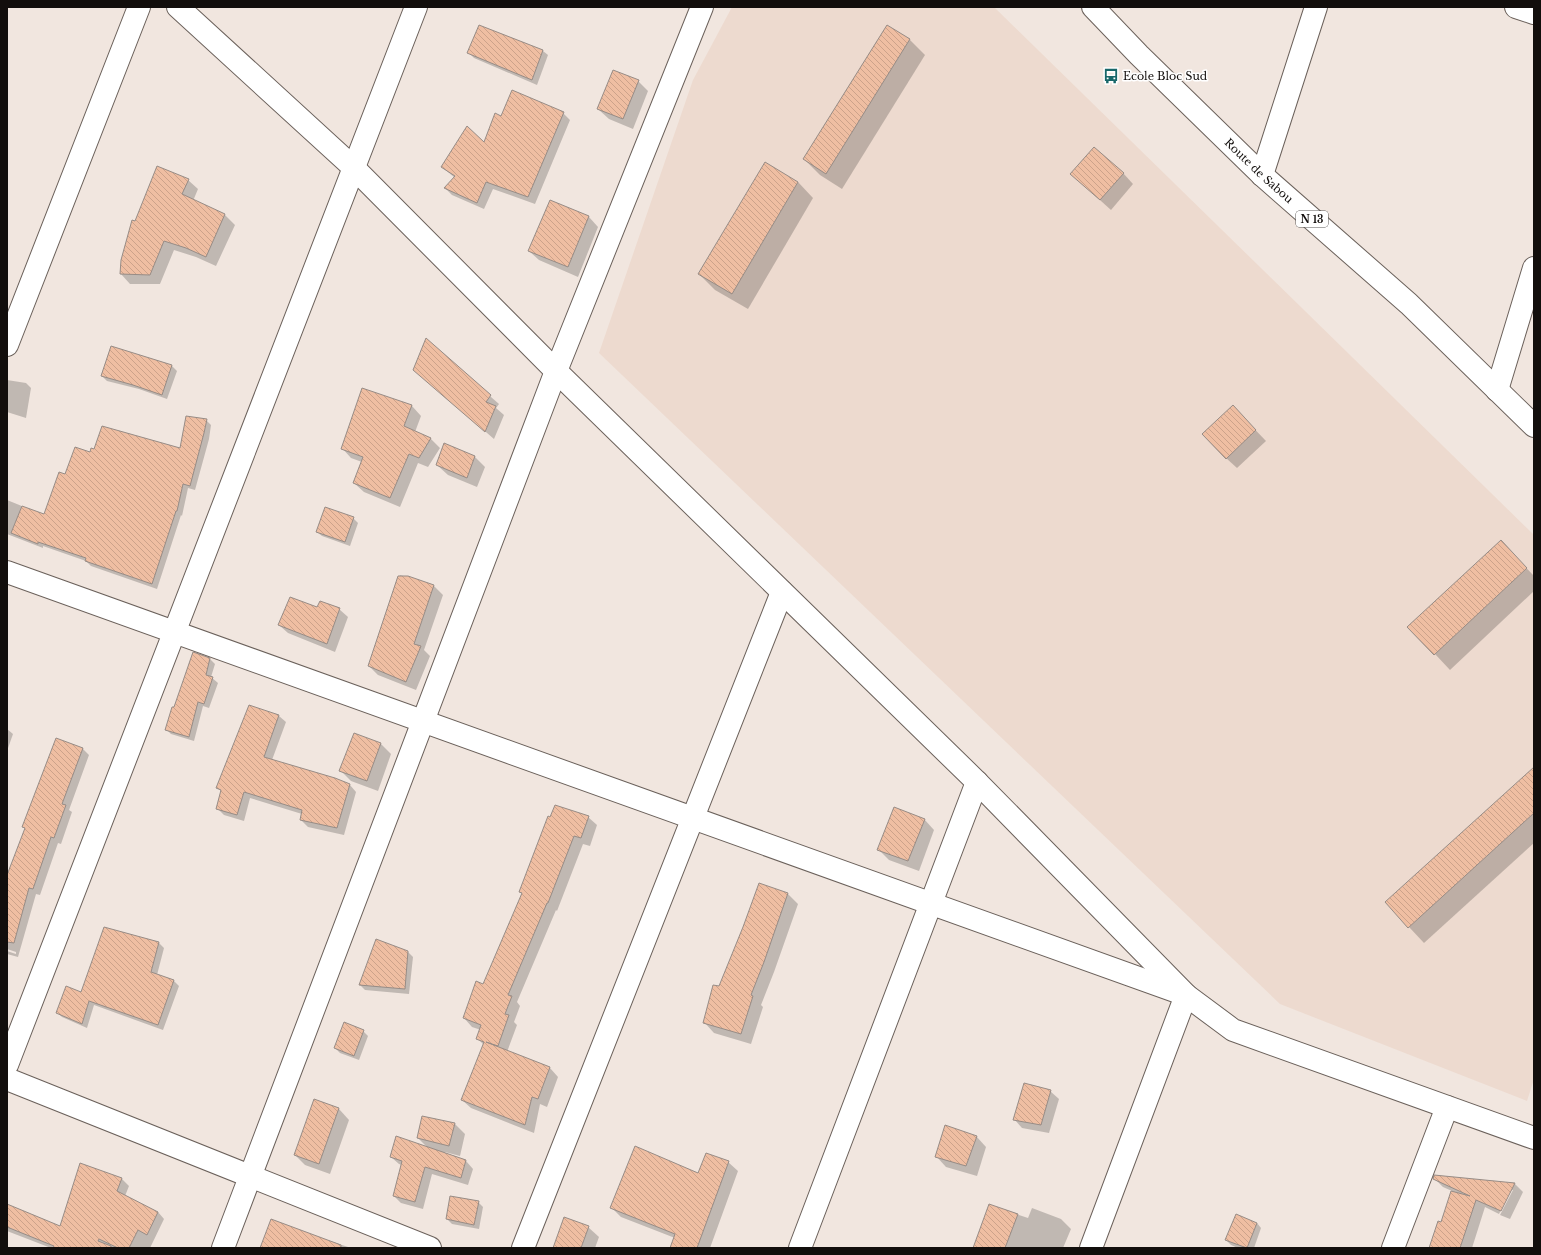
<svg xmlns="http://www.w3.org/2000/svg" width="1541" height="1255" viewBox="0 0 1541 1255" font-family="'Libre Baskerville',serif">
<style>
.built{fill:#eddacf}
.shadow{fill:#0003}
.building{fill:url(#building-back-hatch);stroke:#978c86}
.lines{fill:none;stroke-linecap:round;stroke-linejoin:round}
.minor-casing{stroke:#6b615b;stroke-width:24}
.primary-casing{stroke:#6b615b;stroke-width:24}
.minor{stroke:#fff;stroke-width:22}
.primary{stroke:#fff;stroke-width:22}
.labels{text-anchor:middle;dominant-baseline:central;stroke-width:3;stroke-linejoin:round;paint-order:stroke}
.shield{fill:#fff;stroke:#595655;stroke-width:1}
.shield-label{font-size:10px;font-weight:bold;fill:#120e0c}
.poi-label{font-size:11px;fill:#120e0c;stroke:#fff;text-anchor:start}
.street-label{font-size:11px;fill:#120e0c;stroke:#fff}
</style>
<defs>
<pattern id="building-back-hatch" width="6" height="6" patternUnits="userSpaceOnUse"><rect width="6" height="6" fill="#efbea2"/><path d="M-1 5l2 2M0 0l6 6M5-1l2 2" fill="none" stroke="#cca28a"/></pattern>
</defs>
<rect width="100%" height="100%" fill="#f1e6df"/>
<polygon class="built" points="732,7 994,7 1534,535 1534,1079 1527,1101 1280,1004 599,353 693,80"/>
<g class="shadow">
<polygon points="887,26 910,40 925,55 842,189 820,175 804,159"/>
<polygon points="543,51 548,55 537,85 474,58 469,53"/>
<polygon points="638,81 648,91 633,129 609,119 598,109"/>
<polygon points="563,113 570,120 535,204 493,189 484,209 452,195 445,188 455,178 442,167 485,143 502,117"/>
<polygon points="1123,173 1133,184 1111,210 1071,174"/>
<polygon points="188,180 198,189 193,201 225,215 235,225 216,266 196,257 174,250 160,284 130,284 121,274 122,260 136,222"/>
<polygon points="798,182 813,198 748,309 715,290 699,274"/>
<polygon points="550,201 589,217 598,227 578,277 539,260 529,251"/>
<polygon points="426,340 499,404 496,408 504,415 494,439 414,370"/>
<polygon points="111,347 172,366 177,371 167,399 139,389 107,381 102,376"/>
<polygon points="7,380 26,383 31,388 26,418 7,412"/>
<polygon points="362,389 412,406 421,416 415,432 430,438 440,448 428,467 418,463 400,507 364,492 354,483 362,462 351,458 342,448"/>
<polygon points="1243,417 1266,441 1237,468 1226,458"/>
<polygon points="206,420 211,425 209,439 195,490 188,488 182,516 181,515 157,589 91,566 86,561 43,546 43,548 7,534 7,500 44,515 66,475 90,453 181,450"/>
<polygon points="444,444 475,457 485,467 477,487 448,475 437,465"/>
<polygon points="353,518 358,523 350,546 322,536 317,532"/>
<polygon points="1516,557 1534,576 1534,591 1450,670 1435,654"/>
<polygon points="400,575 434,586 443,595 424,650 430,656 416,690 378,675 369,666"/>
<polygon points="317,609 339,609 348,617 335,652 288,633 279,625"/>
<polygon points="193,653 210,659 215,664 211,677 218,683 209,708 203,706 194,741 171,734 166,729 175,708"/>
<polygon points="250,706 279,716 286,722 272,760 350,785 356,792 344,835 308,827 301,820 302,814 250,798 244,821 224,815 217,808 222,792 218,788"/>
<polygon points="7,729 13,734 7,751"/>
<polygon points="354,734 381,744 391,754 378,791 351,781 340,770"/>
<polygon points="57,739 83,749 89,755 69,810 72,812 61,844 58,843 40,895 36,894 18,957 7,954 7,951 16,954 16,952 7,949 7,877 25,829 23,827"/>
<polygon points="1534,768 1534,843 1424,943 1409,927"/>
<polygon points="588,817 597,825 590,846 583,844 557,911 556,910 517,1002 520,1006 514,1022 517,1025 507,1052 550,1068 558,1077 547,1107 540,1104 534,1133 471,1108 462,1100 484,1045 478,1039 481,1030 472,1027 464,1018 484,985 522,894 520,891"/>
<polygon points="924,819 934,830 919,871 889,860 879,850"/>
<polygon points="788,894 798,904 774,972 761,1005 763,1007 751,1044 714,1033 704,1022 720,988"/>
<polygon points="104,929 159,943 164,948 157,975 174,981 179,986 163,1030 94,1005 87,1028 62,1017 57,1012 82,993"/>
<polygon points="377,940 408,952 413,957 409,994 365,990 360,985"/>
<polygon points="363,1031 368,1036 359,1060 340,1053 335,1048"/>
<polygon points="1050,1091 1059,1099 1049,1133 1022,1128 1014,1119"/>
<polygon points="315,1100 339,1109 349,1120 330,1174 305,1165 295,1155"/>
<polygon points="455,1124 465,1134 460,1156 445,1152 444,1154 466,1161 473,1169 468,1185 432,1174 423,1209 401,1203 394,1196 402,1165 399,1164 391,1157 428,1148 418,1138"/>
<polygon points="976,1136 986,1147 977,1176 946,1167 936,1156"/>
<polygon points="728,1162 738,1171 710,1248 671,1248 675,1238 621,1217 612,1208"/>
<polygon points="81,1164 122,1179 129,1186 125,1196 158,1212 164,1219 150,1248 51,1248 7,1231 7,1205 61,1227"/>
<polygon points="1435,1176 1515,1184 1523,1192 1510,1219 1500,1215 1513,1190 1511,1190 1499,1214 1485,1207 1472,1248 1432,1248 1442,1223 1452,1191 1443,1187 1434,1178"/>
<polygon points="478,1202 483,1207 479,1229 452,1224 447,1219"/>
<polygon points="990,1205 1028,1218 1032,1208 1061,1219 1071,1229 1063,1248 976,1248"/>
<polygon points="271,1221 351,1248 261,1248"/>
<polygon points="1257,1223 1261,1228 1254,1248 1238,1248 1231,1245 1226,1240"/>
<polygon points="588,1227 599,1237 595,1248 554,1248"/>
</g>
<g class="building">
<polygon points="479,25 543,50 532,80 467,53"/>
<polygon points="887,25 910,39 826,174 803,159"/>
<polygon points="613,70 639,80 623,119 597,109"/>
<polygon points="512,90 564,112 528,197 486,182 477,203 444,188 455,176 441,167 467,126 484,142 495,113 501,116"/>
<polygon points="1094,147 1124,173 1100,200 1070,174"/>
<polygon points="765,162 798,182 732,294 698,274"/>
<polygon points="157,166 189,179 182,194 225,214 206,257 186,248 164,241 150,275 120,274 121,260 132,220 135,221"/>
<polygon points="550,200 589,216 568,267 528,251"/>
<polygon points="426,338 491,395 486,402 496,406 485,432 413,370"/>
<polygon points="111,346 172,365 162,395 133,385 101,376"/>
<polygon points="362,388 412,405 404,426 431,438 419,458 409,454 390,498 353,483 363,457 341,449"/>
<polygon points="1233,405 1256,430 1226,459 1202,434"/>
<polygon points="186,416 207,419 204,433 190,486 183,484 177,511 176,511 152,584 85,561 86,558 38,542 38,544 11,533 22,506 44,514 59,472 65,474 75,447 90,452 91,448 94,449 102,426 180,448"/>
<polygon points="444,443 475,456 467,478 436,465"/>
<polygon points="325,507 354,517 345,542 316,532"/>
<polygon points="1501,540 1527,568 1434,655 1407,627"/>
<polygon points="398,576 408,576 434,585 414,644 421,646 406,682 368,666"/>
<polygon points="290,597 317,607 320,601 340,608 327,644 278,625"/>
<polygon points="193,652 210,658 206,675 213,677 204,704 198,702 189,737 165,730 172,707 174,707"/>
<polygon points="249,705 279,715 264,757 335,778 350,784 337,828 300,820 302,810 244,792 237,815 216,809 221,790 216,788"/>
<polygon points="354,733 381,743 367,781 339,771"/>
<polygon points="56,738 83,748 62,804 66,805 54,838 51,837 33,889 29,888 14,943 7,942 7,875 25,828 22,827"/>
<polygon points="1534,767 1534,813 1408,928 1385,902"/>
<polygon points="555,805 589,816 581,838 574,836 548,903 547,903 508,995 512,996 505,1014 509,1015 498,1046 486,1042 550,1067 538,1099 532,1097 525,1125 461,1100 484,1042 476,1039 481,1025 463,1018 476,981 483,984 522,893 519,892 548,816 550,817"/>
<polygon points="894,807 925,819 908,861 877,850"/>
<polygon points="759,883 788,893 764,962 751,995 753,996 741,1034 703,1023 713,985 719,986 743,927"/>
<polygon points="104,927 159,942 151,972 174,980 158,1025 89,1001 82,1024 56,1013 66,986 81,992"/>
<polygon points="376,939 408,951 405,989 359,985"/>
<polygon points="344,1022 364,1030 354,1056 334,1048"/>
<polygon points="1024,1083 1051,1090 1041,1125 1013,1120"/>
<polygon points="314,1099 339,1108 319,1164 294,1155"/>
<polygon points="422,1116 455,1123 449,1146 417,1138"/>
<polygon points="945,1125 977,1136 966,1166 935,1157"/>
<polygon points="396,1136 466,1160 461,1178 425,1167 415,1202 393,1196 402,1161 390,1157"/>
<polygon points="635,1146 698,1173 706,1153 729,1161 697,1248 670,1248 675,1234 610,1208"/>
<polygon points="80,1163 122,1178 117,1191 158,1212 147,1235 138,1230 129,1248 118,1248 99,1239 98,1241 111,1246 111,1248 53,1248 54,1246 7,1227 7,1204 60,1226"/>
<polygon points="1434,1175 1515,1183 1501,1211 1476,1200 1460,1248 1429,1248 1438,1221 1441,1222 1451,1191 1470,1196 1433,1179"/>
<polygon points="450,1196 479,1201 474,1225 446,1219"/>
<polygon points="989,1204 1018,1214 1005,1248 973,1248"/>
<polygon points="1236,1214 1257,1223 1247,1248 1225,1240"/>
<polygon points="564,1217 589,1226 581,1248 553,1248"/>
<polygon points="271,1219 341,1245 341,1248 260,1248"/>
</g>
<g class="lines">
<defs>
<g id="minor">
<polyline points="178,7 354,168 556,371 977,782 1186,995 1091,1248"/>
<polyline points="1516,7 1534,13"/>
<polyline points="1262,175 1316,7"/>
<polyline points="7,345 139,7"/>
<polyline points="1497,390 1534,268"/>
<polyline points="7,572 1186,995 1233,1030 1534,1138"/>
<polyline points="7,1065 416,7"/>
<polyline points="7,1079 430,1248"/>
<polyline points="223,1248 556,371 702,7"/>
<polyline points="523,1248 782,592"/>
<polyline points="800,1248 977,782"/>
<polyline points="1393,1248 1447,1107"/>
</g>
<g id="primary">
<path id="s1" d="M1093,7l46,48 123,120 147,129 125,122"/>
</g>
</defs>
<use href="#minor" class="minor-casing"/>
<use href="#primary" class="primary-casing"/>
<use href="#minor" class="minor"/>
<use href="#primary" class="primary"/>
</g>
<defs>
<symbol id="bus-bare" viewBox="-9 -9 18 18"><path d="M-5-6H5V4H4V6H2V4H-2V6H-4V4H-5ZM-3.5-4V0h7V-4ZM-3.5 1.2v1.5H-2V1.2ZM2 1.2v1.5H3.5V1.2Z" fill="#186769" stroke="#fff" stroke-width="2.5" paint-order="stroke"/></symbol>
</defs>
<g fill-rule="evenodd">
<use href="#bus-bare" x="1100" y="65" width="22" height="22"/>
</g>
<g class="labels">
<rect class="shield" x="1296" y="211" width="32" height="16" rx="3"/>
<g class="shield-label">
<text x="1312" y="219">N 13</text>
</g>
<g class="poi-label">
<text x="1123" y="76">Ecole Bloc Sud</text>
</g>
<g class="street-label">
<text stroke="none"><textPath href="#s1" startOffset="233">Route de Sabou</textPath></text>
</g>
</g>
<rect width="1541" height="1255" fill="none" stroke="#120e0c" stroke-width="16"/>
</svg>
